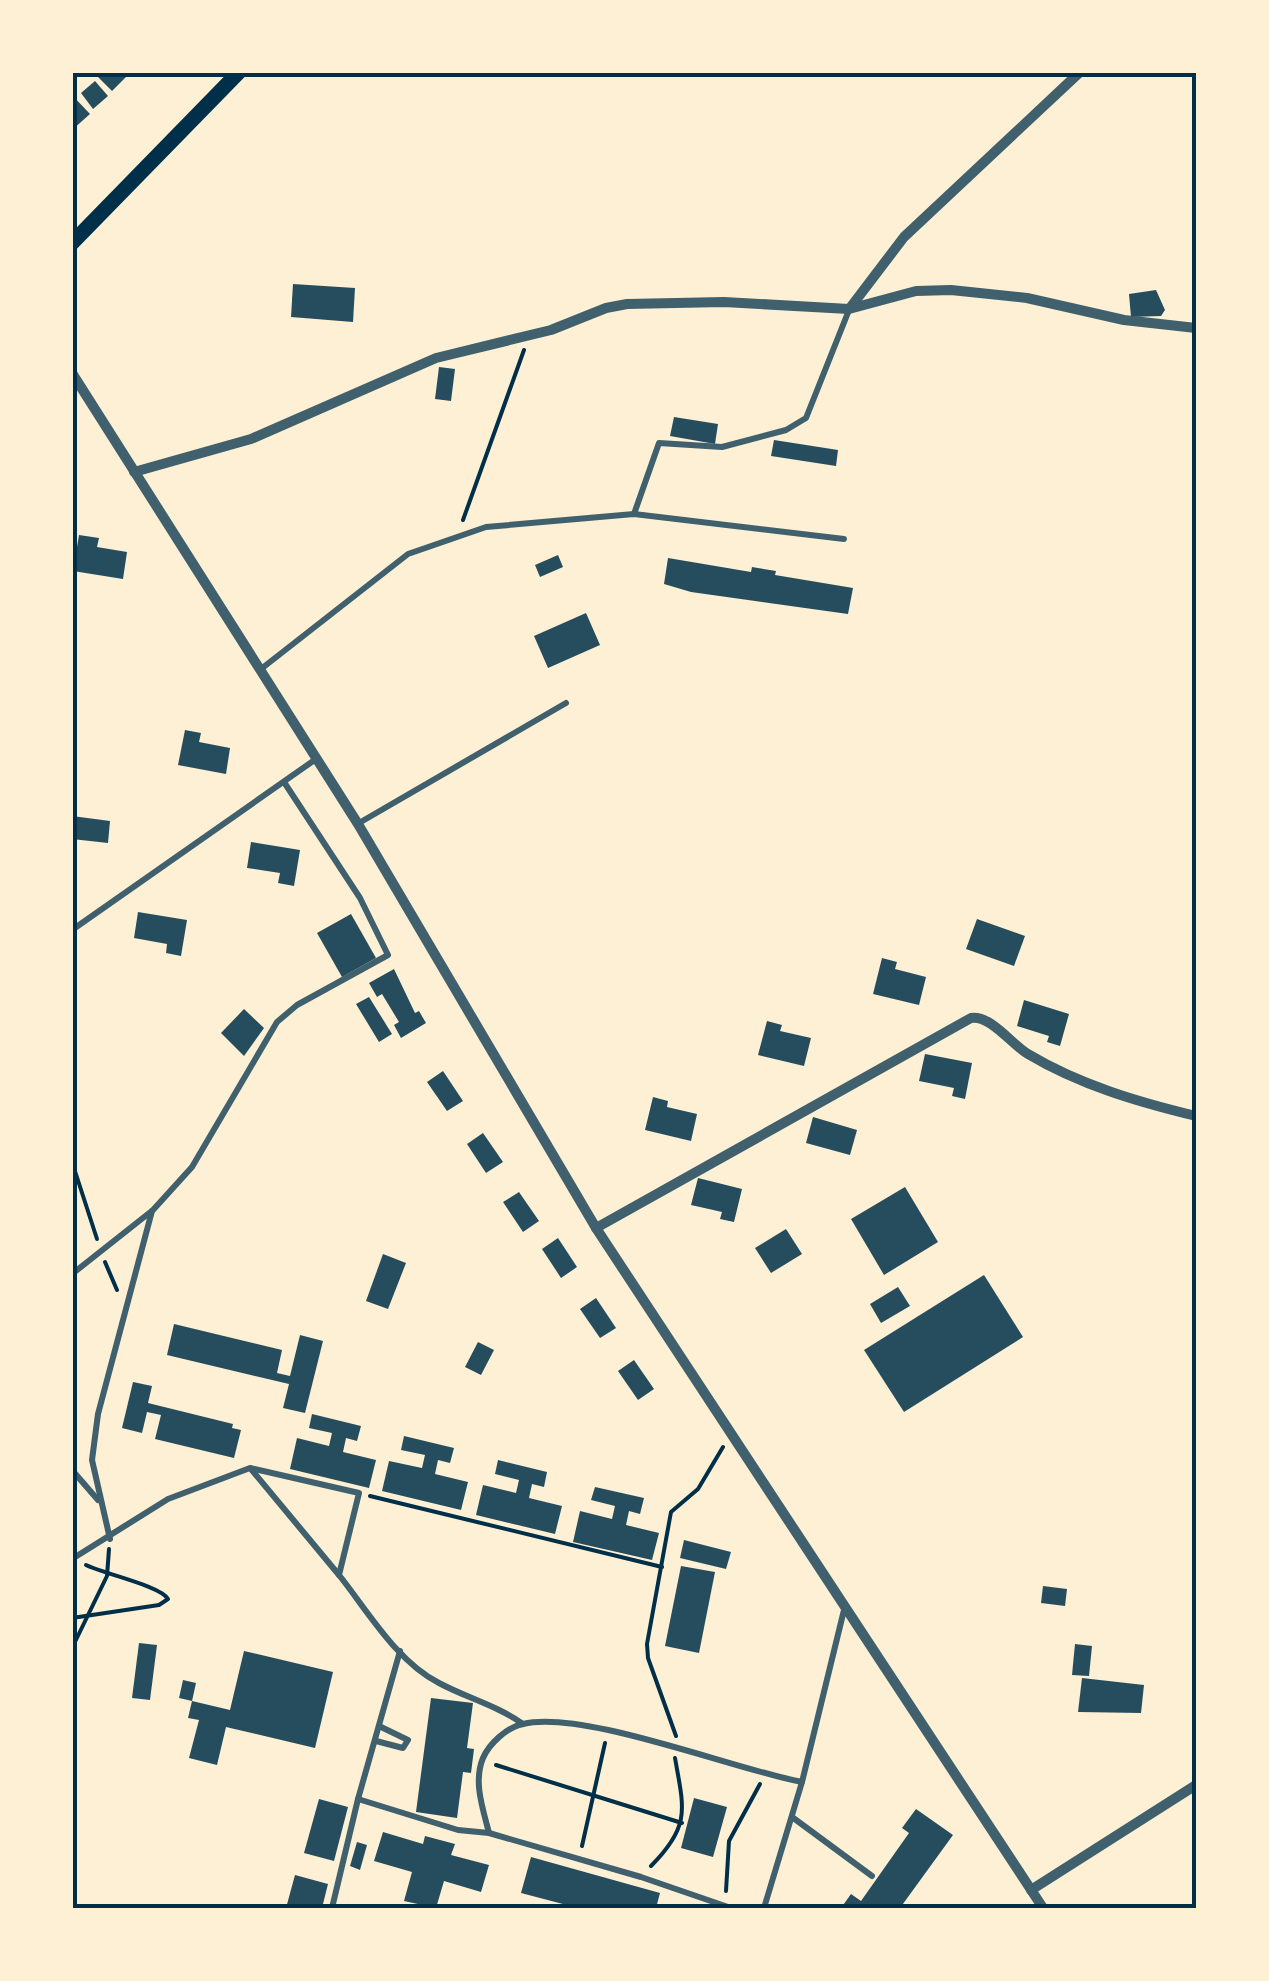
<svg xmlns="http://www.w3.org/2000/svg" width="1269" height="1981" viewBox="0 0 1269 1981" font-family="'Open Sans',sans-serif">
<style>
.building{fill:#264d5e}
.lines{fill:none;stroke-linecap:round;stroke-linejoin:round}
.path{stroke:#003049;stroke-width:4}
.service{stroke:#3f606c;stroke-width:6}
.minor{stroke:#3f606c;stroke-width:10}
.secondary{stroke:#003049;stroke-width:15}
.neatline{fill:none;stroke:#003049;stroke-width:4}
</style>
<rect width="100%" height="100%" fill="#fdf0d5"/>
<g class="building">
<polygon points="103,72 131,72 112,91 98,77"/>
<polygon points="95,81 108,96 93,109 81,93"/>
<polygon points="72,95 90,114 72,130"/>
<polygon points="293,284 355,288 353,322 291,317"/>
<polygon points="1156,290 1165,310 1161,316 1131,317 1129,294"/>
<polygon points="439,367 455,369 451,401 435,399"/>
<polygon points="674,417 718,424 715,444 670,436"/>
<polygon points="774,440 838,450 836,466 771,456"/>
<polygon points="79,535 99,538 97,547 127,552 123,579 73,571"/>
<polygon points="558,555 563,567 540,577 535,565"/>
<polygon points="668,558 751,572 752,567 776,571 775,575 853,588 848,614 691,592 664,584"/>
<polygon points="586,613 600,645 548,668 534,636"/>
<polygon points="185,730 201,733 199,742 230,748 226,774 178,765"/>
<polygon points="72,816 110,821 108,843 72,839"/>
<polygon points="251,842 300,850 294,886 278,883 280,873 247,868"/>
<polygon points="138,912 187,920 181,956 166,953 167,944 134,938"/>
<polygon points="351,914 376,958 342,977 317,933"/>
<polygon points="977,919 1025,936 1014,966 966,949"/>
<polygon points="882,958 897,962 895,969 926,977 919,1005 873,994"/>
<polygon points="394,969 415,1013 419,1011 426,1023 401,1038 394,1025 399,1022 382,994 377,997 369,983"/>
<polygon points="369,997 392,1034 379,1042 356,1004"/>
<polygon points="1024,1000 1069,1014 1060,1046 1047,1042 1049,1036 1017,1026"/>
<polygon points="244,1009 264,1028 244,1056 221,1033"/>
<polygon points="767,1021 782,1025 780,1031 811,1038 804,1066 758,1055"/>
<polygon points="925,1054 972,1063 965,1099 952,1096 954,1088 919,1081"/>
<polygon points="443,1071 463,1101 447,1111 427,1082"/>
<polygon points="653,1097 668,1101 667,1107 697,1114 691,1141 645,1130"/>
<polygon points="813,1117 857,1130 850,1155 806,1143"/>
<polygon points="483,1133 503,1162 486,1173 467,1144"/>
<polygon points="698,1178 742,1189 734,1222 720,1219 722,1212 691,1205"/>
<polygon points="905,1187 938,1242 884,1275 851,1219"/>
<polygon points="519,1192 539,1221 523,1232 503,1202"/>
<polygon points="786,1229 802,1254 771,1273 755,1248"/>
<polygon points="558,1238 577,1267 561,1278 542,1249"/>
<polygon points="383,1254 406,1263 388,1309 366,1301"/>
<polygon points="984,1275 1023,1337 904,1412 864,1350"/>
<polygon points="898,1287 910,1306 881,1323 870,1304"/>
<polygon points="596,1298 616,1328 600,1338 580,1309"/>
<polygon points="174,1324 282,1350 277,1373 290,1376 300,1335 323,1341 305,1413 283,1408 289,1384 167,1355"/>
<polygon points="478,1342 494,1350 481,1375 465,1367"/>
<polygon points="634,1360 654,1389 638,1400 618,1371"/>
<polygon points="133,1382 152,1386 148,1403 233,1424 232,1428 241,1430 234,1458 155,1439 161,1415 147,1412 142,1433 122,1428"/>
<polygon points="312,1414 361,1426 357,1441 346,1438 343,1452 376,1460 369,1488 290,1469 297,1438 329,1446 332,1433 309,1428"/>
<polygon points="404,1436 454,1448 450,1463 438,1460 435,1474 468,1482 461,1510 382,1491 389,1461 422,1468 425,1455 401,1450"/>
<polygon points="498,1460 547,1472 544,1487 532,1484 529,1498 562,1506 555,1534 476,1515 483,1485 516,1493 519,1480 495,1474"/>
<polygon points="595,1487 644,1498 640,1514 629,1511 626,1525 659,1533 652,1560 573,1542 580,1511 612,1519 615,1506 591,1500"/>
<polygon points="684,1540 731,1552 726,1569 680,1558"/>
<polygon points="681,1566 715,1572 699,1653 665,1646"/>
<polygon points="1043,1586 1067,1589 1065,1606 1041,1603"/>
<polygon points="139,1643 157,1645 150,1700 132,1698"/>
<polygon points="1075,1644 1092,1646 1089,1676 1072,1675"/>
<polygon points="244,1651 333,1672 315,1748 226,1727 217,1765 189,1758 199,1720 188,1718 192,1701 230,1710"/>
<polygon points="1082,1678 1144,1685 1141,1713 1078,1712"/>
<polygon points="183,1680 196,1683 192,1701 179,1698"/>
<polygon points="431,1698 473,1703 467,1748 474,1749 471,1773 463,1772 457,1818 416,1812"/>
<polygon points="694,1798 727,1807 713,1857 681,1848"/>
<polygon points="319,1799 348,1807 334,1861 304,1853"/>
<polygon points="916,1809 953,1835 900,1908 841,1908 851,1894 861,1901 909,1833 902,1828"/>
<polygon points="383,1832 423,1844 425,1836 455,1844 451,1855 489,1865 481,1892 444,1881 436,1908 404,1901 412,1872 374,1861"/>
<polygon points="357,1842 367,1845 360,1870 350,1866"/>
<polygon points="531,1857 660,1893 656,1908 578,1908 521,1893"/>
<polygon points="295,1875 328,1884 322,1908 286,1908"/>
</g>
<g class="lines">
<g class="path">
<polyline points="463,520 524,350"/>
<polyline points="72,1162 97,1239"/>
<polyline points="105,1262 117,1290"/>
<polyline points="370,1496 662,1567"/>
<path d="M72,1618l87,-13 9,-6c-7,-13 -64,-25 -82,-34"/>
<polyline points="72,1648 107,1576 109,1549"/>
<polyline points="676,1736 648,1658 647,1644 671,1512 698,1489 723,1447"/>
<polyline points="496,1765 682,1823"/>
<polyline points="582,1846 605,1743"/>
<path d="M651,1866c40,-40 33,-57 24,-108"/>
<polyline points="726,1891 729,1841 760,1784"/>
</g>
<g class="service">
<polyline points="634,514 659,443 722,447 786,430 806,418 849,310"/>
<polyline points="261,669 408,554 486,527 634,514 844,539"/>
<polyline points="359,823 566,703"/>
<polyline points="72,930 316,759"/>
<polyline points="72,1274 153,1210 192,1167 277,1022 297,1005 388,955 360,898 284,782"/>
<polyline points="251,1469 339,1575"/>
<polyline points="72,1470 98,1500"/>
<polyline points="110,1539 92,1460 98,1414 152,1211"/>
<path d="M72,1559l96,-60 82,-31 109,25 -20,82c28,35 58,87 100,108 28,15 57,22 84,41"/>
<polyline points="376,1741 403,1748 408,1740 379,1726"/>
<polyline points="358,1799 400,1651"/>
<polyline points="792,1817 872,1876"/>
<polyline points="332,1908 358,1799 458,1830 489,1833"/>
<path d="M731,1908l-90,-31 -152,-44c-6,-24 -16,-51 -6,-75 6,-14 24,-31 40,-34 59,-15 213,46 279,58"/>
<polyline points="764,1908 802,1782 844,1610"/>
</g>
<g class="minor">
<polyline points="850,308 904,237 1080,72"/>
<polyline points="72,373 358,824 596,1228 1043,1908"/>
<polyline points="134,472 251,439 436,358 551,330 606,308 627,304 724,302 849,309 916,291 951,290 1027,298 1124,320 1196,328"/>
<path d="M596,1228l375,-210c20,-3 40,26 57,36 52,31 110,48 168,62"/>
<polyline points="1031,1890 1196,1785"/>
</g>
<polyline class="secondary" points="72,243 239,72"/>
</g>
<rect width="1269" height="1981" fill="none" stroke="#fdf0d5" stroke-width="150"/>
<rect x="75" y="75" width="1119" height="1831" class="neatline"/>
</svg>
